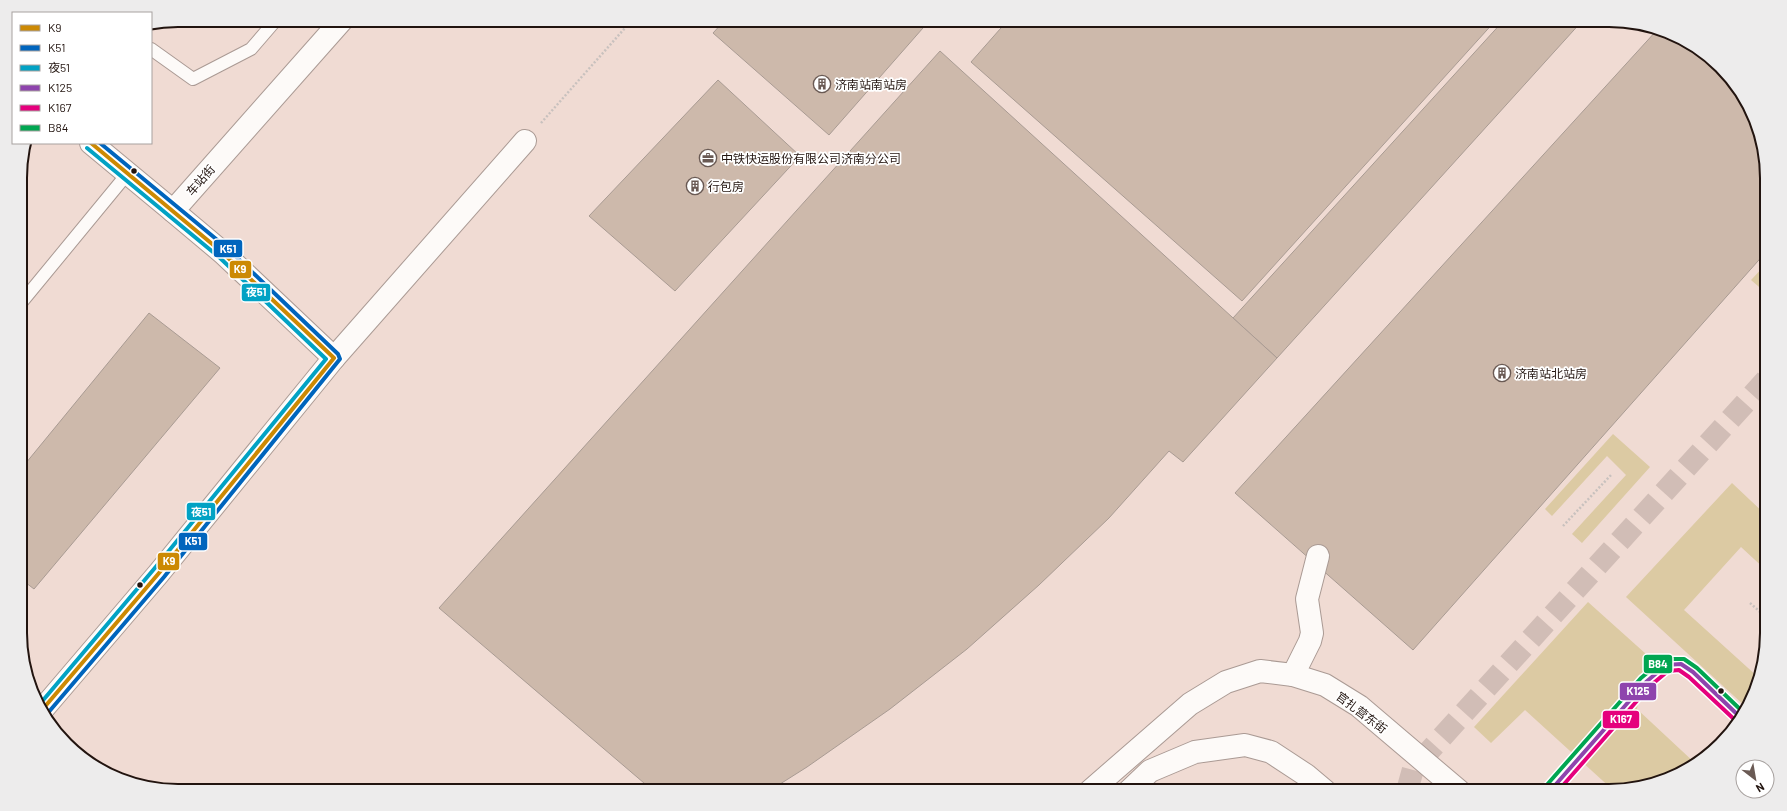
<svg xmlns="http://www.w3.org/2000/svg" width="1787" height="811" viewBox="0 0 1787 811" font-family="Barlow,'Noto Sans SC',sans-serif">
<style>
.green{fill:#dccaa3}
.building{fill:#cdb9ab;stroke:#a99b93}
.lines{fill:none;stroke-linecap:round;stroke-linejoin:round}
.secondary-tunnel{stroke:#d1bdb6;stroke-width:22;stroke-dasharray:22 11;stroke-linecap:butt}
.lane-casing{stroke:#aa9a94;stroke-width:14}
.street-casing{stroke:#aa9a94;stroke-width:24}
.secondary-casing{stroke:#aa9a94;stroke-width:24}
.path{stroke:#c8c1be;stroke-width:2.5;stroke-dasharray:2 2;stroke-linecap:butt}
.lane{stroke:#fdfaf8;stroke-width:12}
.street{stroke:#fdfaf8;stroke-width:22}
.secondary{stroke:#fdfaf8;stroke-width:22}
.bus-1-casing{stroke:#fff;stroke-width:7}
.bus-2-casing{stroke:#fff;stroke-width:7}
.bus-3-casing{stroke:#fff;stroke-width:7}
.bus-4-casing{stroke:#fff;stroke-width:7}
.bus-5-casing{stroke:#fff;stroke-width:7}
.bus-6-casing{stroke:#fff;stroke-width:7}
.bus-1{stroke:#cc8903;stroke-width:4}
.bus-2{stroke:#0065bd;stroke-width:4}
.bus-3{stroke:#02a2c4;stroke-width:4}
.bus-4{stroke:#8e44ad;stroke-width:4}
.bus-5{stroke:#e5007d;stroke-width:4}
.bus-6{stroke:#00a651;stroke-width:4}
.bus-dot{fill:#22140f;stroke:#fff;stroke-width:1.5}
.labels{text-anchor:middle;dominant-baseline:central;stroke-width:3.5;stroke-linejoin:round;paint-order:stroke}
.poi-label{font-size:12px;fill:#22140f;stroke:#fff;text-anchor:start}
.street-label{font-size:12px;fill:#22140f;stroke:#fff}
.rim{fill:none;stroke:#22140f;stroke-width:2}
.line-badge{stroke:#fff;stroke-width:1.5}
.badge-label{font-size:11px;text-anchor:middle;font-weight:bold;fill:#fff}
</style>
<rect width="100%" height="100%" fill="#f0dbd3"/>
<g class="green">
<polygon points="1766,264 1766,293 1751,280"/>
<polygon points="1613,434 1650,467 1582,543 1572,534 1626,475 1607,456 1552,516 1545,509"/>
<polygon points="1732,483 1767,516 1767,571 1741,547 1684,610 1758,677 1755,693 1746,707 1626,597"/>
<polygon points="1588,602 1646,654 1637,709 1696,764 1660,783 1614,791 1525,710 1491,743 1474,727"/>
</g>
<g class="building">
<polygon points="725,20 930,20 829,135 713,33"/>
<polygon points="1008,20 1496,20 1242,301 971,62"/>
<polygon points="1504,20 1583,20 1277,358 1233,318"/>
<polygon points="1657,30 1669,32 1705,53 1734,82 1755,118 1766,158 1766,252 1413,650 1235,493"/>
<polygon points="940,51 1277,358 1183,462 1169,451 1109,518 1039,585 967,649 890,709 807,767 769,791 650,791 651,789 439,608"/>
<polygon points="718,80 800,156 675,291 589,216"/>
<polygon points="149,313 220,368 34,589 21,579 21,469"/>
</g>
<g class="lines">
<polyline class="secondary-tunnel" points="1407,791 1413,769 1766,380"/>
<defs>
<g id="lane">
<polyline points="151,49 193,79 251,49 276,20"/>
<polyline points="21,303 128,173"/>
</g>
<g id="street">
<polyline points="334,358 525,141"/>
<polyline points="1293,675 1310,641 1312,633 1307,599 1318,556"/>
<polyline points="42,710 159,573 334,358 223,253 173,211 342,20"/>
</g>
<g id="secondary">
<polyline points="91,143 173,211"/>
<polyline points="1090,791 1190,704 1226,682 1260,671 1293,675 1325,685 1359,706 1459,791"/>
<polyline points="1129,791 1150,771 1195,752 1245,745 1271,752 1306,775 1325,791"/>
</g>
</defs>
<use href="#lane" class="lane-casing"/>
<use href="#street" class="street-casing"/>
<use href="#secondary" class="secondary-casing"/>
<g class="path">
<polyline points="541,123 632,20"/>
<polyline points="1563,526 1611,475"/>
<polyline points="1750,603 1767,618"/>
</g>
<use href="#lane" class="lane"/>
<use href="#street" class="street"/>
<use href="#secondary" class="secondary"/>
<defs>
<polyline id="bus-1" points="42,710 159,573 334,358 223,253 91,143"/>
<polyline id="bus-2" points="47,714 164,577 340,359 338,354 227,248 100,143"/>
<polyline id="bus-3" points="39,705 154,569 326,359 219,257 87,148"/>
<polyline id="bus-4" points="1550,791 1646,682 1666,665 1681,664 1693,672 1740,717"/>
<polyline id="bus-5" points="1558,791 1650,686 1668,671 1679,670 1689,677 1736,721"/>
<polyline id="bus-6" points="1545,787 1641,678 1664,659 1684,659 1697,668 1743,712"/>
</defs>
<use href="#bus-1" class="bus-1-casing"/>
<use href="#bus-2" class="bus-2-casing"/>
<use href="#bus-3" class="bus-3-casing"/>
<use href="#bus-4" class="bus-4-casing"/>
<use href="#bus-5" class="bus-5-casing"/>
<use href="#bus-6" class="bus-6-casing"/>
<use href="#bus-1" class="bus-1"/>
<use href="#bus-2" class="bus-2"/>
<use href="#bus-3" class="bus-3"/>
<use href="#bus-4" class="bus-4"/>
<use href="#bus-5" class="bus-5"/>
<use href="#bus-6" class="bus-6"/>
</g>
<defs>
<symbol id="building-ring" viewBox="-11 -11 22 22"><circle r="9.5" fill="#fff" stroke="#6a5a54" stroke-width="1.5"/><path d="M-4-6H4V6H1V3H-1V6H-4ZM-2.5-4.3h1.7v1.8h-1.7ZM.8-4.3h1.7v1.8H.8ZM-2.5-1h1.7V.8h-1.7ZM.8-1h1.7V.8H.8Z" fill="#6a5a54"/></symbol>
<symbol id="office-ring" viewBox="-11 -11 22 22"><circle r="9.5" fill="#fff" stroke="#6a5a54" stroke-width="1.5"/><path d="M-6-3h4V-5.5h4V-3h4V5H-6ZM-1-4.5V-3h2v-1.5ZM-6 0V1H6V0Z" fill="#6a5a54"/></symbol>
</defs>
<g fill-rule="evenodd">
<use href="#building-ring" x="812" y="74" width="20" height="20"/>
<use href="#office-ring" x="698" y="148" width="20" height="20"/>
<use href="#building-ring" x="685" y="176" width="20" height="20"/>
<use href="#building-ring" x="1492" y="363" width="20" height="20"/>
</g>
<g class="bus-dot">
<circle cx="134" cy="171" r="3.5"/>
<circle cx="140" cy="585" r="3.5"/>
<circle cx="1721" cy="691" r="3.5"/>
</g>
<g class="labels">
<g class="poi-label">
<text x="835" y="84">济南站南站房</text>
<text x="721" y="158">中铁快运股份有限公司济南分公司</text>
<text x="708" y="186">行包房</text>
<text x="1515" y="373">济南站北站房</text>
</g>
<g class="street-label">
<text transform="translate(200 180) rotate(-49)">车站街</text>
<text transform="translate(1362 712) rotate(37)">官扎营东街</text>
</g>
</g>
<path d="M0 0H1787V811H0ZM178 27H1609A151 151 0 0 1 1760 178V633A151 151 0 0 1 1609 784H178A151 151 0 0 1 27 633V178A151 151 0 0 1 178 27Z" fill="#edecec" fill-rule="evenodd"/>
<path class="rim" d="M178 27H1609A151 151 0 0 1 1760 178V633A151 151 0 0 1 1609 784H178A151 151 0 0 1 27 633V178A151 151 0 0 1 178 27Z"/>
<g class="line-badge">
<rect x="213" y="239" width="30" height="19" rx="4" fill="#0065bd"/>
<rect x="229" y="260" width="23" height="19" rx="4" fill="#cc8903"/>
<rect x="241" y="283" width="30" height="19" rx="4" fill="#02a2c4"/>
<rect x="186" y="502" width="30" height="19" rx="4" fill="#02a2c4"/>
<rect x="178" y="532" width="30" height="19" rx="4" fill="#0065bd"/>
<rect x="157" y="552" width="23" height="19" rx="4" fill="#cc8903"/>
<rect x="1643" y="654" width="30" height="20" rx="4" fill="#00a651"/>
<rect x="1619" y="682" width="38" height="19" rx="4" fill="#8e44ad"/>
<rect x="1602" y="710" width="38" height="19" rx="4" fill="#e5007d"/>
</g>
<g class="badge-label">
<text x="228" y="253">K51</text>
<text x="240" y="273">K9</text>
<text x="256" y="296">夜51</text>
<text x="201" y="516">夜51</text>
<text x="193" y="545">K51</text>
<text x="169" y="565">K9</text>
<text x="1658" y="668">B84</text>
<text x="1638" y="695">K125</text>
<text x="1621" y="723">K167</text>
</g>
<rect x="12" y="12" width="140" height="132" fill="#ffffff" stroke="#a7a19f"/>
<rect x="20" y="25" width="20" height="6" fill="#cc8903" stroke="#a7a19f"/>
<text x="48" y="32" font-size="12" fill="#22140f">K9</text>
<rect x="20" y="45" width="20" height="6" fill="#0065bd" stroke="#a7a19f"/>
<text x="48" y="52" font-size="12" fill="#22140f">K51</text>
<rect x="20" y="65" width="20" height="6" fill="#02a2c4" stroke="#a7a19f"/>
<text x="48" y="72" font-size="12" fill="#22140f">夜51</text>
<rect x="20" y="85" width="20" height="6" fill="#8e44ad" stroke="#a7a19f"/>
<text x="48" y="92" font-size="12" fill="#22140f">K125</text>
<rect x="20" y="105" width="20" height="6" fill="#e5007d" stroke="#a7a19f"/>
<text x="48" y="112" font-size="12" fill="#22140f">K167</text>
<rect x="20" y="125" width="20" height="6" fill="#00a651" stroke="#a7a19f"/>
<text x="48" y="132" font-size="12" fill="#22140f">B84</text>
<g transform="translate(1755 779) rotate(149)"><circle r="19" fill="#ffffff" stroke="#a7a19f"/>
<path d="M0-3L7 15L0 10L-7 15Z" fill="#6a5a54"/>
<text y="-6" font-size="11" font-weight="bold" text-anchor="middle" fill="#22140f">N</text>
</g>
</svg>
